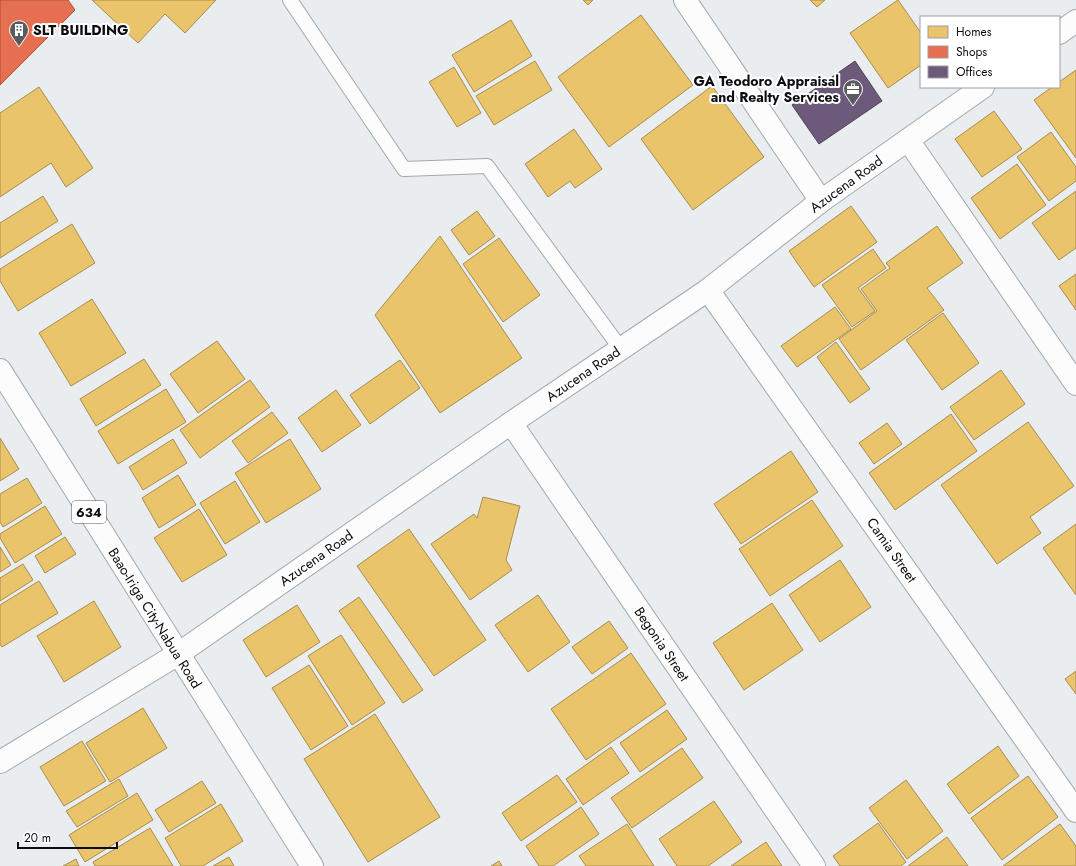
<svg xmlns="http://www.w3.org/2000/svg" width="1076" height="866" viewBox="0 0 1076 866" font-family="Jost,sans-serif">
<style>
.homes{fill:#e9c46a;stroke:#a78d4f}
.shops{fill:#e76f51;stroke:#a5523e}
.offices{fill:#6d597a;stroke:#50425a}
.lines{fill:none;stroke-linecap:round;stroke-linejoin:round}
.service-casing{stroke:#a4a7a9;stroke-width:16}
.minor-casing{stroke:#a4a7a9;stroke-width:24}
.primary-casing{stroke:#a4a7a9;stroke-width:24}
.service{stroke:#fcfcfd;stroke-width:14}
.minor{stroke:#fcfcfd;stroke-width:22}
.primary{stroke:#fcfcfd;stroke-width:22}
.labels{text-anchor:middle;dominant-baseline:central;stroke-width:4;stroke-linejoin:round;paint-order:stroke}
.shield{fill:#fff;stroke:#555658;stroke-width:1}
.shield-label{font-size:13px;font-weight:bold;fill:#0c0d10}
.poi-label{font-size:14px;font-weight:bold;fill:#0c0d10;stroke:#fff;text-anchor:start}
.street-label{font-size:14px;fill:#0c0d10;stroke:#fff}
</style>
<rect width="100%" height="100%" fill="#eaedf0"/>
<g class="homes">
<polygon points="92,0 216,0 185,33 165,14 138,43"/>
<polygon points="583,0 593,0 588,5"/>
<polygon points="810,0 825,0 817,7"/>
<polygon points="898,0 921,33 921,65 888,88 850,33"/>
<polygon points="641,15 693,85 609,147 558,77"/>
<polygon points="511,20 532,56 474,92 452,55"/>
<polygon points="535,61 552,90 494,125 476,96"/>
<polygon points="454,67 481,113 457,127 429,82"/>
<polygon points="1076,70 1076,158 1034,100 1052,87 1059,87 1059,82"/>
<polygon points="712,86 764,157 693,210 641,139"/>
<polygon points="39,87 93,168 66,187 51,163 0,197 0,113"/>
<polygon points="994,111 1022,149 982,177 955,139"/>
<polygon points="574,129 602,169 575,188 570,181 548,197 525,164"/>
<polygon points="1051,132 1076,167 1076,181 1049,201 1017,157"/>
<polygon points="1017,164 1046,205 1000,239 971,198"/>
<polygon points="1076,191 1076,248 1059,260 1032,223"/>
<polygon points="43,196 58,221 0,258 0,223"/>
<polygon points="851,206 877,242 814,287 789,251"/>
<polygon points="477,211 495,236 469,255 451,230"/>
<polygon points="72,224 95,263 18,311 0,281 0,269"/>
<polygon points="937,226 963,263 927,288 944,310 861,370 839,339 877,311 861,289 890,268 886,263"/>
<polygon points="440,236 522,358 440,413 375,315"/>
<polygon points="499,238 540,295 503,322 463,264"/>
<polygon points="873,249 886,268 858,288 875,311 852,327 822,285"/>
<polygon points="1076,274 1076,310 1059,286"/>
<polygon points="92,299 126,353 71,386 39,333"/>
<polygon points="835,307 851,329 797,367 781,346"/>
<polygon points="943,313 979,363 942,390 906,340"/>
<polygon points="217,341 245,379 198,413 170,374"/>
<polygon points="836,342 870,389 850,403 817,357"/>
<polygon points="144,359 161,385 96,426 80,399"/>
<polygon points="400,360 420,388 370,424 350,395"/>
<polygon points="1001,370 1025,404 974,440 950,407"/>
<polygon points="250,380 270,407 200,458 180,430"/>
<polygon points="166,389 186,422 118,464 98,431"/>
<polygon points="336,390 361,425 322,452 298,418"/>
<polygon points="272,412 288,433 248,463 232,441"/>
<polygon points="951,414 977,451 895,510 869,473"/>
<polygon points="1028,422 1074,486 1030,517 1041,533 997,564 941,485"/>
<polygon points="887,423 902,444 874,464 859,443"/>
<polygon points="0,438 19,469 0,481"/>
<polygon points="173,439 187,463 143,490 129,467"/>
<polygon points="290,439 321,489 266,523 235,473"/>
<polygon points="791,451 818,492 741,544 714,504"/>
<polygon points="178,475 196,505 159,528 142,498"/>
<polygon points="27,478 42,503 3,527 0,522 0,494"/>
<polygon points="235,481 260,522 225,544 200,503"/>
<polygon points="483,497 520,506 506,560 512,570 470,600 431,544 474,514 477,518"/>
<polygon points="812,500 843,546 770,596 739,549"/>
<polygon points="45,506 62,534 15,563 0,538 0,534"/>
<polygon points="199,509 227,555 182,582 154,538"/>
<polygon points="1076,524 1076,595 1043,548"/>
<polygon points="409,529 486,640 434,676 357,566"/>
<polygon points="65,537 76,554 45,573 35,556"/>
<polygon points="0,547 11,565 0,572"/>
<polygon points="840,560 871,607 820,642 789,595"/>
<polygon points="23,564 33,580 0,601 0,578"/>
<polygon points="39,581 58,613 2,647 0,644 0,605"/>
<polygon points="538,595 570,642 528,672 495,625"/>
<polygon points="359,597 423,690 403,703 339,611"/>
<polygon points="94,601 121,647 64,682 37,636"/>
<polygon points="772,603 803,650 744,690 713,643"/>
<polygon points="297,605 320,642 266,677 243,640"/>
<polygon points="609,621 628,648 592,674 572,647"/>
<polygon points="341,635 385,703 352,725 308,656"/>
<polygon points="631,653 666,704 586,760 551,709"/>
<polygon points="309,665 348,726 311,750 272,688"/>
<polygon points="1076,671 1076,694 1065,679"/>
<polygon points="143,708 167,748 110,782 86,743"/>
<polygon points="667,710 687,739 640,772 620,743"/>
<polygon points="375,714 440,817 368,862 304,759"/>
<polygon points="82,741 106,781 64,806 40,767"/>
<polygon points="998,746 1019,776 969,814 947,784"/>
<polygon points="611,747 629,773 583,805 566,779"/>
<polygon points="682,748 703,778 632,828 611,798"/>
<polygon points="557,775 577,802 521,841 502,813"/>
<polygon points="1028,776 1058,817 1002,860 971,818"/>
<polygon points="119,779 128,796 77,827 66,811"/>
<polygon points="906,780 943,831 907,859 869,808"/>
<polygon points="202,781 216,803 169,832 155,810"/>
<polygon points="137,793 153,820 85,862 69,835"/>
<polygon points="714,801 742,842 708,866 677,866 659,839"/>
<polygon points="221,804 243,841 203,866 181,866 165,838"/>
<polygon points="581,807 599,834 553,866 539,866 526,846"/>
<polygon points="878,823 906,862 901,866 840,866 833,856"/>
<polygon points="627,824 654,866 586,866 579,856"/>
<polygon points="1060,824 1076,846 1076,866 1003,866"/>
<polygon points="150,828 173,866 95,866 93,862"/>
<polygon points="947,837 968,866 908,866"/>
<polygon points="766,842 782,866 731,866"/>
<polygon points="229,857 234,866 213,866"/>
<polygon points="76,859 79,866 63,866"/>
<polygon points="499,861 502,866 491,866"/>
</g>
<polygon class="shops" points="0,0 68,0 75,10 0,85"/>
<polygon class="offices" points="855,61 882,101 819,144 792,105"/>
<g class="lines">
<defs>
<polyline id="service" points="290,0 404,169 487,166 621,349"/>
<g id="minor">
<polyline points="685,0 821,201"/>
<polyline points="1059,33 1076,21"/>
<polyline points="908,140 1076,384"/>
<polyline points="708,290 1076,811"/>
<polyline points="511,423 814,866"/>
<polyline points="0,762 178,654 511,423 708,290 821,201 983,87"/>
</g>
<polyline id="primary" points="0,370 312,866"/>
</defs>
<use href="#service" class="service-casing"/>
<use href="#minor" class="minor-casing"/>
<use href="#primary" class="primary-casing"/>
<use href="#service" class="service"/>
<use href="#minor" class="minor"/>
<use href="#primary" class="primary"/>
</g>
<defs>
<symbol id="building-pin" viewBox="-11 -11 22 30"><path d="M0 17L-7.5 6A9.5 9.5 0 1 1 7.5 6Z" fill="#5a5b5e" stroke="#fff"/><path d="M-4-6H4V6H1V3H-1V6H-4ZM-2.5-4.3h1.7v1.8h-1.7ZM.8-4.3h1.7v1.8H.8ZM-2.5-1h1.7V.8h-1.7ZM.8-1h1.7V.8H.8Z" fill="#fff"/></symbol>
<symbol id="office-pin" viewBox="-11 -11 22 30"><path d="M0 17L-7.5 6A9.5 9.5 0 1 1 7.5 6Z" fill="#5a5b5e" stroke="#fff"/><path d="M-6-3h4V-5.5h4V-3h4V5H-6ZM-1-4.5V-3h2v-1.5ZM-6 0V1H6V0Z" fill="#fff"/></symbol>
</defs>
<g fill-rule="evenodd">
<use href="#building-pin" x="8" y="19" width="22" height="30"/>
<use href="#office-pin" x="842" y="78" width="22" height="30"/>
</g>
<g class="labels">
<rect class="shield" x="72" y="501" width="34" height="22" rx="3"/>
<g class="shield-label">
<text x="89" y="512">634</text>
</g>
<g class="poi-label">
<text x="33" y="30">SLT BUILDING</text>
<text x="839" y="81" text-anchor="end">GA Teodoro Appraisal<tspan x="839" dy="16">and Realty Services</tspan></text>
</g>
<g class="street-label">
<text transform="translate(846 184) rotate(-36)">Azucena Road</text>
<text transform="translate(583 374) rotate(-34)">Azucena Road</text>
<text transform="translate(892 550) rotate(55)">Camia Street</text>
<text transform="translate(316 558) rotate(-35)">Azucena Road</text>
<text transform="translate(155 618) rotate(58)">Baao-Iriga City-Nabua Road</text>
<text transform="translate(662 644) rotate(56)">Begonia Street</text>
</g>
</g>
<rect x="920" y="16" width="140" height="72" fill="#ffffff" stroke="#9e9e9f"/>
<rect x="928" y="26" width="20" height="12" fill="#e9c46a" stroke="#9e9e9f"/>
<text x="956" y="36" font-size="12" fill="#0c0d10">Homes</text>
<rect x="928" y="46" width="20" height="12" fill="#e76f51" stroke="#9e9e9f"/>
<text x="956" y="56" font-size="12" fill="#0c0d10">Shops</text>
<rect x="928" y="66" width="20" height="12" fill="#6d597a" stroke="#9e9e9f"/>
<text x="956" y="76" font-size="12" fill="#0c0d10">Offices</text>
<path d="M18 842v6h99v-6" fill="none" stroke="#0c0d10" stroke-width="2"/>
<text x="24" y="842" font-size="12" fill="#0c0d10" stroke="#ffffff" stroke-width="3" paint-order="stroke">20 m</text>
</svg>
